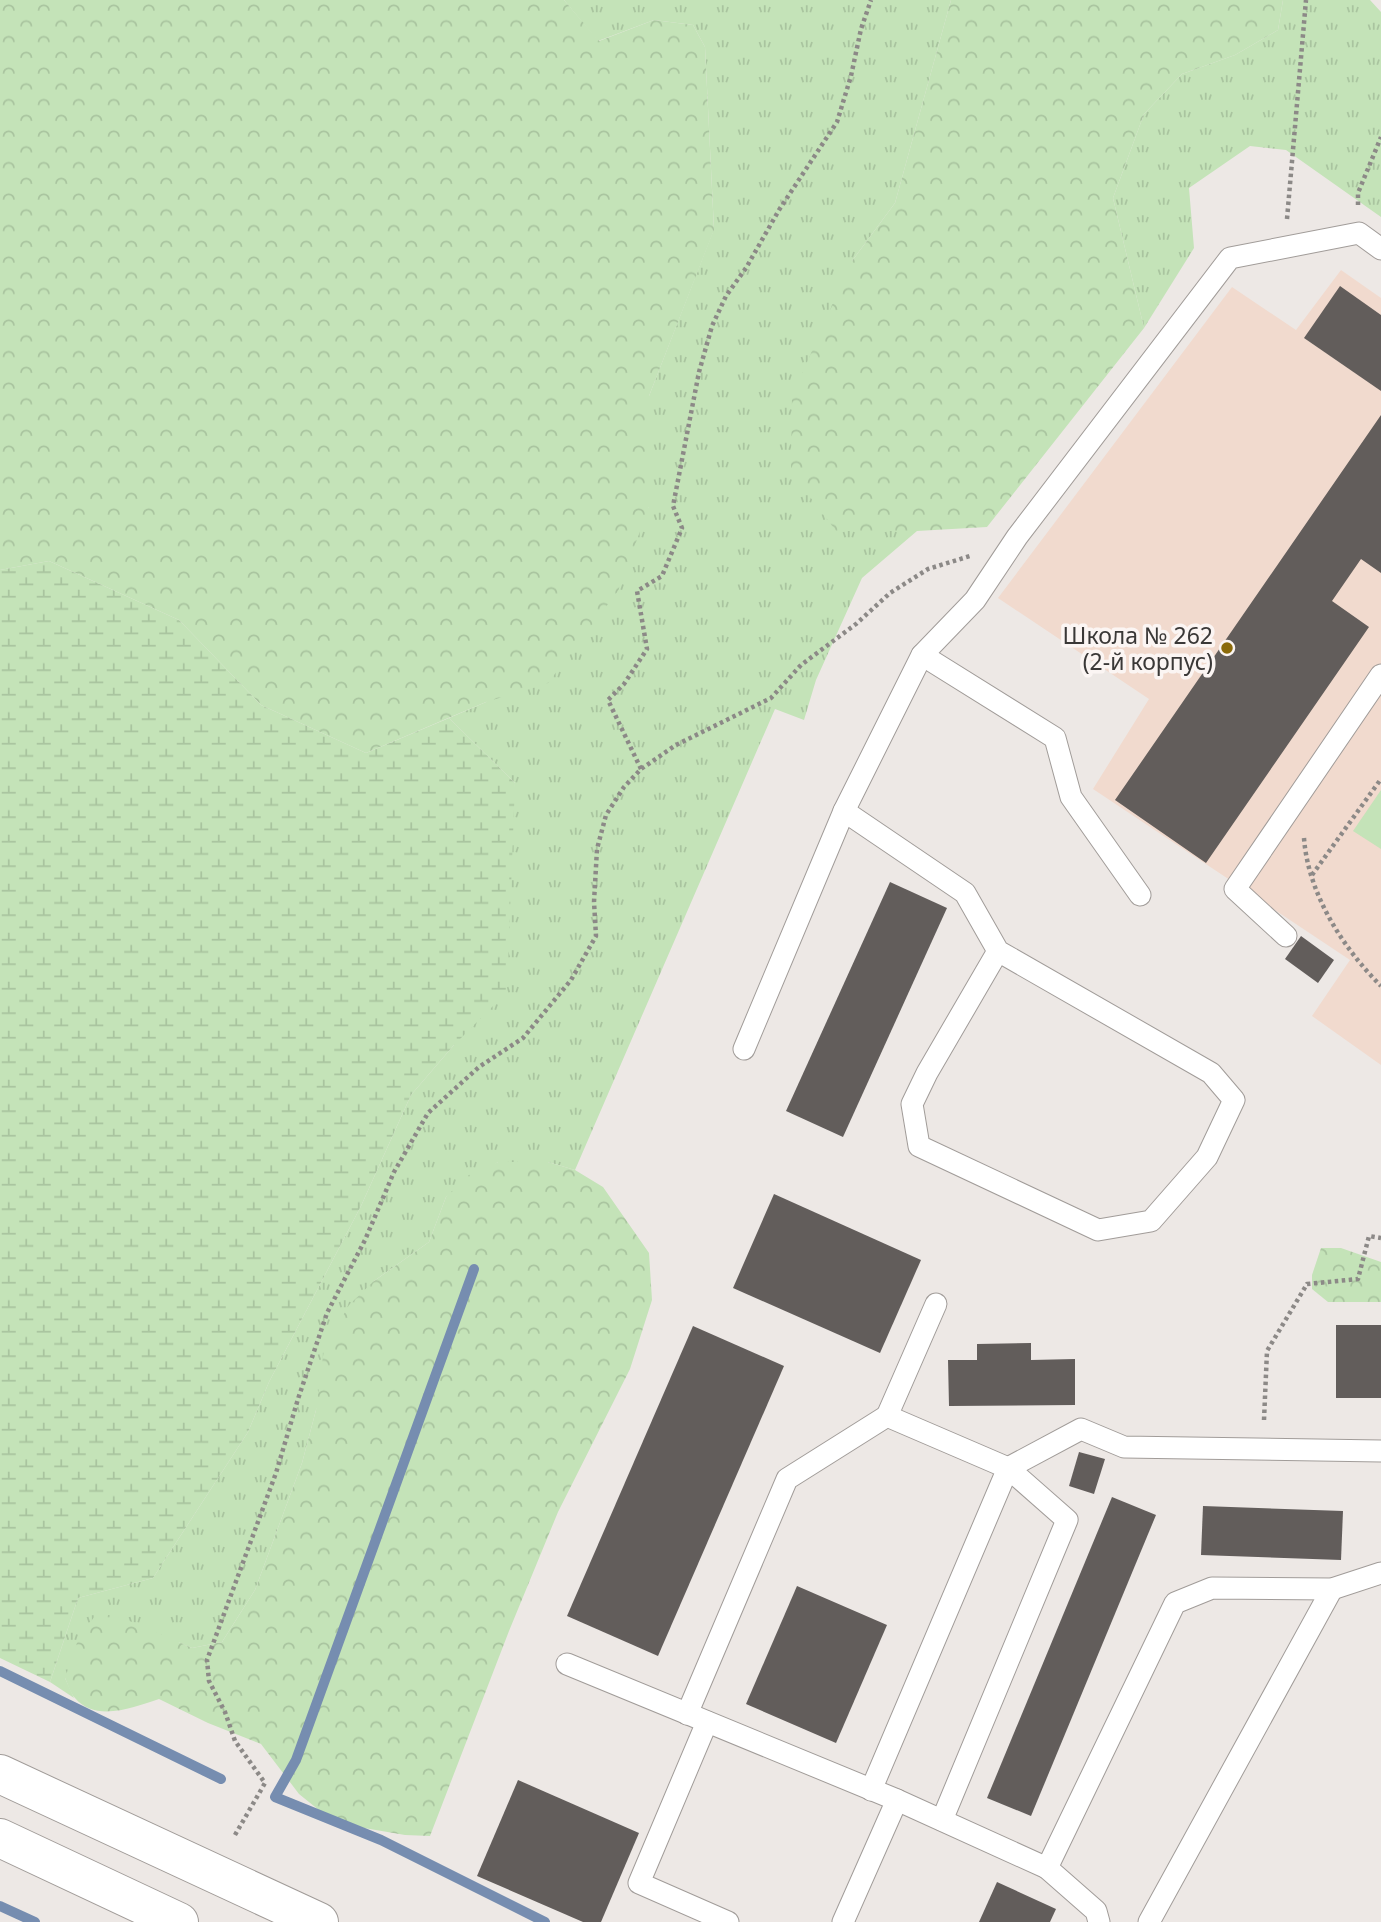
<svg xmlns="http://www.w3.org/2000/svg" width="1381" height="1922" viewBox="0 0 1381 1922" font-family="'Noto Sans',sans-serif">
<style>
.education{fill:#f1dace}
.grass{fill:url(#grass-tufts)}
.forest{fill:url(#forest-crowns)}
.wetland{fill:url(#wetland-marsh)}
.pitch{fill:#c4e3b8}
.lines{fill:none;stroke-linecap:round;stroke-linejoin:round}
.stream{stroke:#768db0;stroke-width:10}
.building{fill:#625d5b}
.lane-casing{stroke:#a19c99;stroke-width:23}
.highway-casing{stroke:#a19c99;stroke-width:40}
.path{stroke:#8c8987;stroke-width:4.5;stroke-dasharray:3.5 3.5;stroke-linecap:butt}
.lane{stroke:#fff;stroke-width:21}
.highway{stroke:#fff;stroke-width:38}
.poi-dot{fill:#8b6a0a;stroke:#fbf5f3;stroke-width:2.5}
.labels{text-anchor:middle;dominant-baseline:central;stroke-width:7;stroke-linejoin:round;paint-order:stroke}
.poi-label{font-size:23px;fill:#3a3837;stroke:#fbf5f3;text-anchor:end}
</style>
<defs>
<pattern id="grass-tufts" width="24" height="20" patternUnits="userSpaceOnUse" patternTransform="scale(1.75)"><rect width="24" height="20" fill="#c4e3b8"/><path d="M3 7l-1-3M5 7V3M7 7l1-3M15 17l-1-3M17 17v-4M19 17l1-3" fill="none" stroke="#a9c49f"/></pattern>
<pattern id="forest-crowns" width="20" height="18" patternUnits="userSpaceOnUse" patternTransform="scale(1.75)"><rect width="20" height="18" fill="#c4e3b8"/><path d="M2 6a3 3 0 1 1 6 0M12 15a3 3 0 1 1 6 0" fill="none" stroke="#a9c49f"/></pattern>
<pattern id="wetland-marsh" width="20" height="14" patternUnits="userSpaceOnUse" patternTransform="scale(1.75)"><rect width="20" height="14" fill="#c4e3b8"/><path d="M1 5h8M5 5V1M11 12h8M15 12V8" fill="none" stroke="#a9c49f"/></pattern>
</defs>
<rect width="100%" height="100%" fill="#ede8e5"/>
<polygon class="education" points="1341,270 1381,298 1381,1065 1312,1016 1350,960 1093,789 1149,699 998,598 1232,287 1296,330"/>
<g class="grass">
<polygon points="564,0 951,0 895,203 852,261 836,531 917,531 862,578 816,680 804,720 775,709 575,1170 548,1162 498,1162 446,1197 429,1242 374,1281 316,1410 302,1463 255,1590 222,1642 192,1648 178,1642 65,1678 74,1698 50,1682 78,1598 153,1578 248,1432 269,1382 361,1206 411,1095 454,1045 515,783 449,718 486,702 649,507 649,396 714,229 705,47 693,25 654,20 598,41"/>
<polygon points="1283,0 1370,0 1381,12 1381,217 1286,150 1250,146 1189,188 1194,248 1144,328 1113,198 1144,114 1182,74 1235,55 1278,30"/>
</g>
<g class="forest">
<polygon points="0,0 564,0 599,41 654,20 693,25 705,47 714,230 649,396 649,507 618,591 548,683 486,702 366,753 261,705 179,620 49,561 0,570"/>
<polygon points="951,0 1283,0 1278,30 1235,55 1182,74 1144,114 1113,198 1144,328 987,527 917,531 836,531 791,472 792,396 852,261 895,203"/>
<path d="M498,1162h50l27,8 28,17 46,66 3,47 -22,69 -72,143 -49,119 -79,205 -25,-1 -70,-12 -36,-29 -38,-50 -53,-21 -49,-24c-25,8 -63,24 -84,-1 -5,-5 -7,-14 -10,-20l14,-41 19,-25 38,11 56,25 30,-6 33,-52 47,-127 14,-53 8,-61 25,-44 25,-24 55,-39 17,-45 21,-21z"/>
<polygon points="1321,1248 1341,1248 1381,1262 1381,1302 1328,1302 1312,1289 1312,1275"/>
</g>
<polygon class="wetland" points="49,561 179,620 261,705 366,753 449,718 515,783 507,992 454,1045 411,1095 361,1206 269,1382 248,1432 153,1578 78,1598 50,1682 0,1658 0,570"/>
<polygon class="pitch" points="1381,790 1381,849 1353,831"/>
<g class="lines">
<g class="stream">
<polyline points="474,1269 296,1760 275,1797 381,1840 545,1922"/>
<polyline points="0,1671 221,1779"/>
<polyline points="0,1906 35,1922"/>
</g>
</g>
<g class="building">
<polygon points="1340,286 1381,315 1381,391 1304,338"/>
<polygon points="1381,415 1381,573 1361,559 1332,601 1369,627 1206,863 1115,800"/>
<polygon points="890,882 947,908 843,1137 786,1111"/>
<polygon points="1301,936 1334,960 1318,983 1285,959"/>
<polygon points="774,1194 921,1260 880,1353 733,1288"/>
<rect x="1336" y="1325" width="45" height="73"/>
<polygon points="693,1326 784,1366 658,1656 567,1616"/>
<polygon points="1031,1343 1031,1360 1075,1359 1075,1405 949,1406 948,1360 977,1360 977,1344"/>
<polygon points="1079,1452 1105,1459 1094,1494 1069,1486"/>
<polygon points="1112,1497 1156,1515 1031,1816 987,1798"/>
<polygon points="1203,1506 1343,1511 1341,1560 1201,1555"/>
<polygon points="797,1586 887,1625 836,1743 746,1704"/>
<polygon points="518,1780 639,1833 601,1922 583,1922 477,1876"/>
<polygon points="997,1882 1056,1909 1050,1922 979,1922"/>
</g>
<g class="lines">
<defs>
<g id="lane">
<polyline points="922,655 1055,738 1071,797 1140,895"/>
<polyline points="844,811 965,893 998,951 1211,1073 1234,1100 1207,1157 1151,1221 1098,1230 919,1146 912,1104 927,1073 998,951"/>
<polyline points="1286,936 1235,889 1381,675"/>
<polyline points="744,1049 844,811 922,655 975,600 1017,537 1230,258 1359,233 1381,249"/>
<polyline points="887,1416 936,1304"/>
<polyline points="567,1664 897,1800 1047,1868"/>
<polyline points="687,1714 787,1479 887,1416 1008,1468 871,1790"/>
<polyline points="707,1722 639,1883 728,1922"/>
<polyline points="942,1820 1067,1520 1008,1468 1081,1429 1124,1447 1381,1451"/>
<polyline points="843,1922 897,1800"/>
<polyline points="1099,1922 1096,1911 1047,1868 1175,1603 1212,1588 1332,1589 1381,1573"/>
<polyline points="1149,1922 1332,1589"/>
</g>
<g id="highway">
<polyline points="0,1774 319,1922"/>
<polyline points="0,1838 179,1922"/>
</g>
</defs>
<use href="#lane" class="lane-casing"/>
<use href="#highway" class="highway-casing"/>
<g class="path">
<polyline points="1358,205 1358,193 1381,137"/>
<polyline points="1287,219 1306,0"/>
<polyline points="641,769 608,700 624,684 647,649 637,591 662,576 682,528 673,506 699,372 712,326 726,296 746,268 779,210 837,122 851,76 861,29 871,0"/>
<path d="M1304,838c4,55 38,109 77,148"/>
<polyline points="1312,875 1381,779"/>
<polyline points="1264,1420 1267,1351 1307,1284 1358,1279 1369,1236 1381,1238"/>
<polyline points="235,1835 265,1783 235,1741 225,1712 209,1681 207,1660 276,1473 298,1399 327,1313 365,1240 394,1172 428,1113 479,1067 523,1038 571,980 596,936 594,902 597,849 606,815 624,787 641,769 676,745 771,698 801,665 856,624 890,593 928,569 970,556"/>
</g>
<use href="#lane" class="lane"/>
<use href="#highway" class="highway"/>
</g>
<circle class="poi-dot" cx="1227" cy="648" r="7"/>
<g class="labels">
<g class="poi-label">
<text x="1213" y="635">Школа № 262<tspan x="1213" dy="26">(2-й корпус)</tspan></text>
</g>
</g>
</svg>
